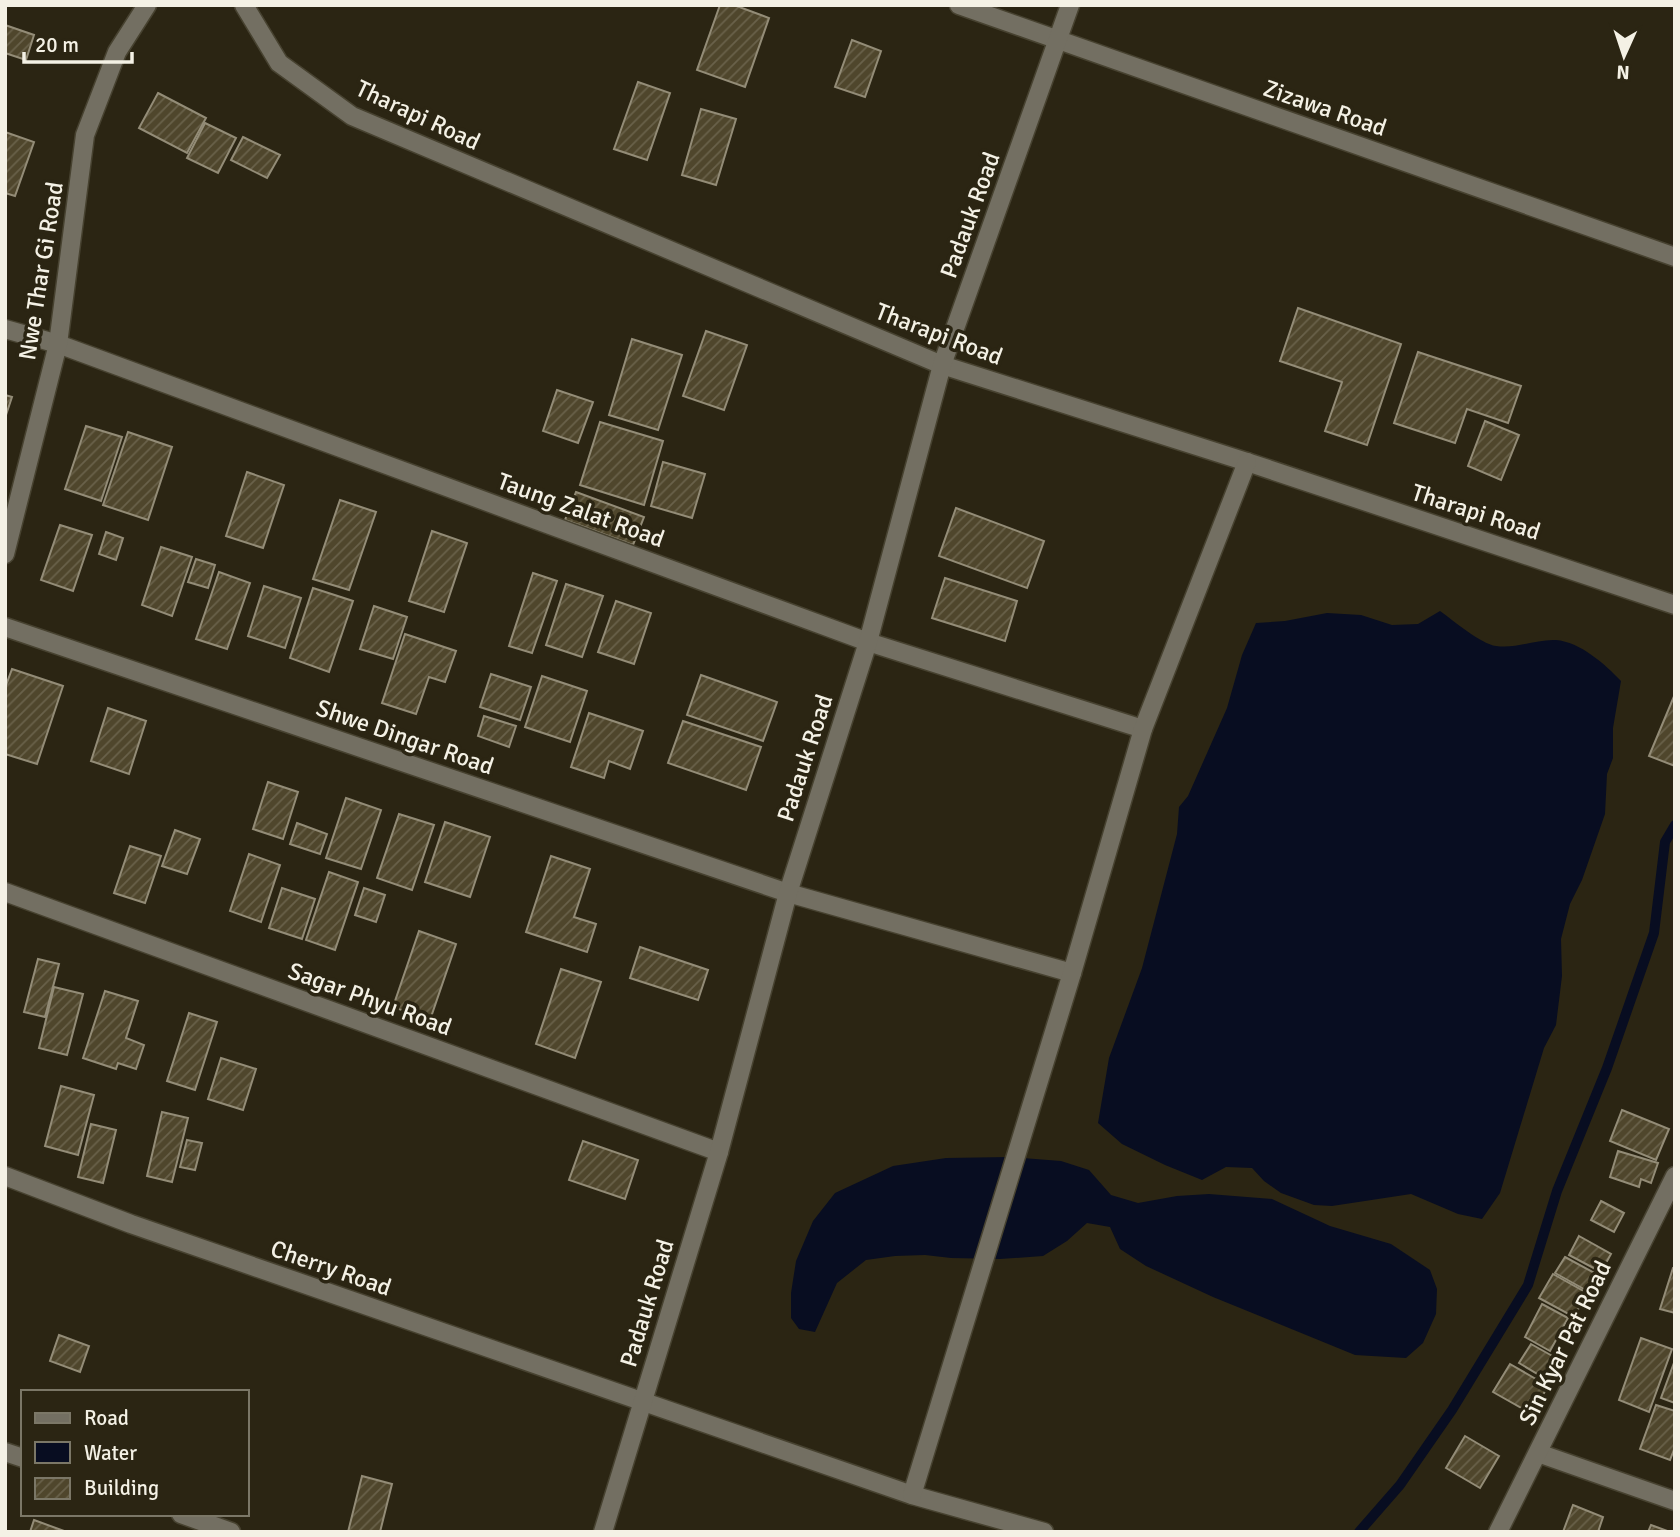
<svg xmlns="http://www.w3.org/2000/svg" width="1680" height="1537" viewBox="0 0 1680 1537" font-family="Signika,sans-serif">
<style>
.water{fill:#080d21}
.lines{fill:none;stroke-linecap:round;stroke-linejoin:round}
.stream{stroke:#080d21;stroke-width:10}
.building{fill:url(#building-hatch);stroke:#938c77;stroke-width:2}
.minor-casing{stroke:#474230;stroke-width:21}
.minor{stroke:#736f62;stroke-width:18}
.labels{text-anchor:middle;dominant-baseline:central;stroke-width:7;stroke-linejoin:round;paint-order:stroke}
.street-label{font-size:24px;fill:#f4f1e5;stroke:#2b2513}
</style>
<defs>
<pattern id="building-hatch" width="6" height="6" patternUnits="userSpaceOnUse" patternTransform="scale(1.75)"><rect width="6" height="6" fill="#4f462c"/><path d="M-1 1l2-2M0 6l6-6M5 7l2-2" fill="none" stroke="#69614a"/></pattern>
</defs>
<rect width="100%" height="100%" fill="#2b2513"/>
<g class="water">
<path d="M1440,611c14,10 41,33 56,35 21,3 40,-7 60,-6 24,2 49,24 65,41l-8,47v30l-6,16 -2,40 -23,66 -12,24 -9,35 1,37 -6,49 -12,23 -44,145 -18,26 -24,-5 -47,-20 -79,12 -18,-1 -33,-12 -17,-12 -12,-13 -26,-1 -24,13 -37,-15 -43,-21 -24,-21 11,-65 33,-90 35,-134 2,-27 9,-11 39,-88 15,-53 14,-32 29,-2 42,-8 34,2 31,10 26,-1z"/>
<polygon points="1009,1157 1061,1161 1089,1170 1111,1195 1138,1203 1177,1196 1209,1194 1272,1199 1330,1226 1391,1244 1430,1270 1437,1289 1436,1314 1423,1343 1406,1358 1355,1355 1213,1297 1146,1266 1120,1249 1110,1227 1087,1223 1067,1241 1043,1256 1000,1259 951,1258 925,1255 895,1256 866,1260 837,1283 815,1332 799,1329 791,1318 791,1293 796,1261 813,1221 835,1193 893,1166 946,1158"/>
</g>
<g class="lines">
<polyline class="stream" points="1359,1532 1400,1485 1452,1410 1528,1285 1557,1191 1607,1068 1654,933 1665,842 1675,825"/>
</g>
<g class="building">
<polygon points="720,5 734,5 769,18 745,87 697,70"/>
<polygon points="5,25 34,35 26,60 5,53"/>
<polygon points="852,40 881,51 865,97 835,87"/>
<polygon points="638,82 670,93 647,160 614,149"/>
<polygon points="158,93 206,118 187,153 139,128"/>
<polygon points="701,109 736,119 716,185 682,175"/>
<polygon points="205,123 236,138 218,173 187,158"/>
<polygon points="5,132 34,142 15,196 5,193"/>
<polygon points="243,137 280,155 267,178 231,160"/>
<polygon points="1298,308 1401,344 1367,445 1325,431 1342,382 1280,361"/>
<polygon points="706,331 747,345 724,410 683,396"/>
<polygon points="632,339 682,355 658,430 609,415"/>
<polygon points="1418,352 1521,386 1508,423 1467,409 1455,443 1394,423"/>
<polygon points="557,390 593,402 578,443 543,431"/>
<polygon points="5,395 12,397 5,418"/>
<polygon points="1485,421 1519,435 1501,480 1468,466"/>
<polygon points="600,422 663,441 644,505 580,485"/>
<polygon points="86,426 122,437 101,501 65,489"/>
<polygon points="128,432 172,447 148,520 103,505"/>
<polygon points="663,462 705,474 692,518 651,506"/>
<polygon points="247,472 284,485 263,548 226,536"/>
<polygon points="576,492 644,517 633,545 565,520"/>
<polygon points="340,500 376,512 349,590 313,579"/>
<polygon points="956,508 1044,541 1027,588 939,556"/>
<polygon points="60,525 92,535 73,591 41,580"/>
<polygon points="432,531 467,543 444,612 409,601"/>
<polygon points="106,532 123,538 116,560 99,554"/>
<polygon points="161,547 192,557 172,616 142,605"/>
<polygon points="196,559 215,565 208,588 188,582"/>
<polygon points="219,572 250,583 227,649 196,639"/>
<polygon points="533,573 557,581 532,653 509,646"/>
<polygon points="945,578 1017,601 1005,641 932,618"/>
<polygon points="566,584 603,596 582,657 546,645"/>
<polygon points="264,586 301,598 285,648 248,636"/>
<polygon points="313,588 353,601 329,672 290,658"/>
<polygon points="616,601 651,613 634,664 598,652"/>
<polygon points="374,606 407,617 393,659 360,649"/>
<polygon points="405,634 456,651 445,682 429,677 416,714 382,703"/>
<polygon points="12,669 63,686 37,764 5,754 5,688"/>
<polygon points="491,674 531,687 520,720 480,707"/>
<polygon points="701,675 777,702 763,741 687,715"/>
<polygon points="542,676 587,691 570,742 525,727"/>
<polygon points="1675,694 1675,766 1649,756"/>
<polygon points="108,708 146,721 129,774 91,761"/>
<polygon points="589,713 643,731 630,769 609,761 604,778 571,767"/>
<polygon points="484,716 516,726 509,747 478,736"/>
<polygon points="683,721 761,747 746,790 668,763"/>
<polygon points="268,782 298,792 283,839 253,829"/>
<polygon points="346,798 381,810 361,869 326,858"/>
<polygon points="399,814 434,825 412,890 377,878"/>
<polygon points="445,822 490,837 470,897 425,882"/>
<polygon points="297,823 327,834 320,854 290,844"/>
<polygon points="175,830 200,839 187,874 162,866"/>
<polygon points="130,846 161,856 145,903 114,893"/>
<polygon points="249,854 280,865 261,922 230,911"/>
<polygon points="551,856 590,869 574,917 596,924 587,952 526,932"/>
<polygon points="329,872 358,882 335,950 306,940"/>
<polygon points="282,888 315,899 302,939 269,928"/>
<polygon points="364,888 385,895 376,922 355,915"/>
<polygon points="419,931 456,944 430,1020 393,1007"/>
<polygon points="640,947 708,970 698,1000 630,978"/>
<polygon points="38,959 59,964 45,1017 24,1012"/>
<polygon points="561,969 601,982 575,1058 536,1044"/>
<polygon points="54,987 83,994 67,1055 39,1048"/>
<polygon points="105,991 138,1001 126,1038 144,1045 136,1069 118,1063 116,1069 83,1058"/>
<polygon points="189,1013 217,1022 195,1090 167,1081"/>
<polygon points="221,1058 256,1069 243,1110 208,1099"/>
<polygon points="61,1086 94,1095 78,1155 45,1146"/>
<polygon points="1622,1110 1669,1129 1656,1160 1610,1141"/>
<polygon points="162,1112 188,1118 172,1182 147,1176"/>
<polygon points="91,1124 116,1130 103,1183 78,1177"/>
<polygon points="187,1140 202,1143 195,1170 180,1167"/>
<polygon points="583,1141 638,1160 625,1199 569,1180"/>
<polygon points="1618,1151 1658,1163 1651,1183 1641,1179 1639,1187 1610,1177"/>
<polygon points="1601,1201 1624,1213 1614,1232 1591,1220"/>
<polygon points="1579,1236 1611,1254 1601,1272 1569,1255"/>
<polygon points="1565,1257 1600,1276 1591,1293 1555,1273"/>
<polygon points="1673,1268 1675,1268 1675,1313 1660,1309"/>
<polygon points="1553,1274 1587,1293 1574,1317 1539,1298"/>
<polygon points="1542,1304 1568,1318 1550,1351 1525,1337"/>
<polygon points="59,1335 89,1346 80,1372 50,1361"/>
<polygon points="1641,1338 1672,1349 1649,1412 1619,1400"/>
<polygon points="1531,1344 1556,1358 1544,1378 1519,1363"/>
<polygon points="1675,1360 1675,1403 1661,1398"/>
<polygon points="1510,1364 1548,1386 1532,1414 1493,1392"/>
<polygon points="1656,1405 1675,1411 1675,1447 1670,1460 1640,1449"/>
<polygon points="1465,1436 1499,1456 1480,1488 1446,1468"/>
<polygon points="362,1476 392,1484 380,1532 348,1532"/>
<polygon points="1573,1505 1603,1517 1598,1532 1563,1532"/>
<polygon points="34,1520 64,1531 63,1532 30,1532"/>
<polygon points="1651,1525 1670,1532 1648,1532"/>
</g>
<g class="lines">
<defs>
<g id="minor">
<polyline points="244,5 279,63 352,116 942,365 1247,462 1675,605"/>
<polyline points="959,5 1675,257"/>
<polyline points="5,329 58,344 868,642 1143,729"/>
<polyline points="5,554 58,344 85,135 117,52 147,5"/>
<polyline points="5,627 788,893 1072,973"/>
<polyline points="5,892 719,1152"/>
<polyline points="5,1176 131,1224 912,1495 1044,1532"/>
<polyline points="5,1452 23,1458"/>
<polyline points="1538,1453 1675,1501"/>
<polyline points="912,1495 1072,973 1143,729 1247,462"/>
<polyline points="181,1514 231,1532"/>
<polyline points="603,1532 719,1152 788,893 868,642 942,365 1070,5"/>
<polyline points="1498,1532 1675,1176"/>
</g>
</defs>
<use href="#minor" class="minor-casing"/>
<use href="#minor" class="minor"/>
</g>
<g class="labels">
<g class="street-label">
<text transform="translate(1325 108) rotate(19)">Zizawa Road</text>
<text transform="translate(418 115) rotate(25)">Tharapi Road</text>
<text transform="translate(970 215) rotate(-70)">Padauk Road</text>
<text transform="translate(41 271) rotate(-81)">Nwe Thar Gi Road</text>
<text transform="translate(939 334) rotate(21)">Tharapi Road</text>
<text transform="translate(581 510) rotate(20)">Taung Zalat Road</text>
<text transform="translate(1476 512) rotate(18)">Tharapi Road</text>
<text transform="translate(405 737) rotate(19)">Shwe Dingar Road</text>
<text transform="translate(805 758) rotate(-72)">Padauk Road</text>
<text transform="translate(370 999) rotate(20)">Sagar Phyu Road</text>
<text transform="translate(331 1268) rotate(19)">Cherry Road</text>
<text transform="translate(647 1303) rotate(-73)">Padauk Road</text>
<text transform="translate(1565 1343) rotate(-64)">Sin Kyar Pat Road</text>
</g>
</g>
<rect width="1680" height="1537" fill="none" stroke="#f4f1e5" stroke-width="14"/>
<rect x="21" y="1390" width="228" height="126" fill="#2b2513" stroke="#7b7767" stroke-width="2"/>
<rect x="35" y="1413" width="35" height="10" fill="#736f62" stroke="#7b7767" stroke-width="2"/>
<text x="84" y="1425" font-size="21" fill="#f4f1e5">Road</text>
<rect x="35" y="1442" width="35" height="21" fill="#080d21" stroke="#7b7767" stroke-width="2"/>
<text x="84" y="1460" font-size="21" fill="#f4f1e5">Water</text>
<rect x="35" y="1478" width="35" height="21" fill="url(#building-hatch)" stroke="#7b7767" stroke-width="2"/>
<text x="84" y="1495" font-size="21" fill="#f4f1e5">Building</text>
<g transform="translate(1624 56) rotate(183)" stroke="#2b2513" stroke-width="5" paint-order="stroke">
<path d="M0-5L12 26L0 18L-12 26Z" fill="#f4f1e5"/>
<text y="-10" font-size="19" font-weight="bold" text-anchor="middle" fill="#f4f1e5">N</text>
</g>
<path d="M24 52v10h108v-10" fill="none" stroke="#f4f1e5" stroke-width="3.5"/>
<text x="35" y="52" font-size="21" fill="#f4f1e5" stroke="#2b2513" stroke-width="5" paint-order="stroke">20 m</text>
</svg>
